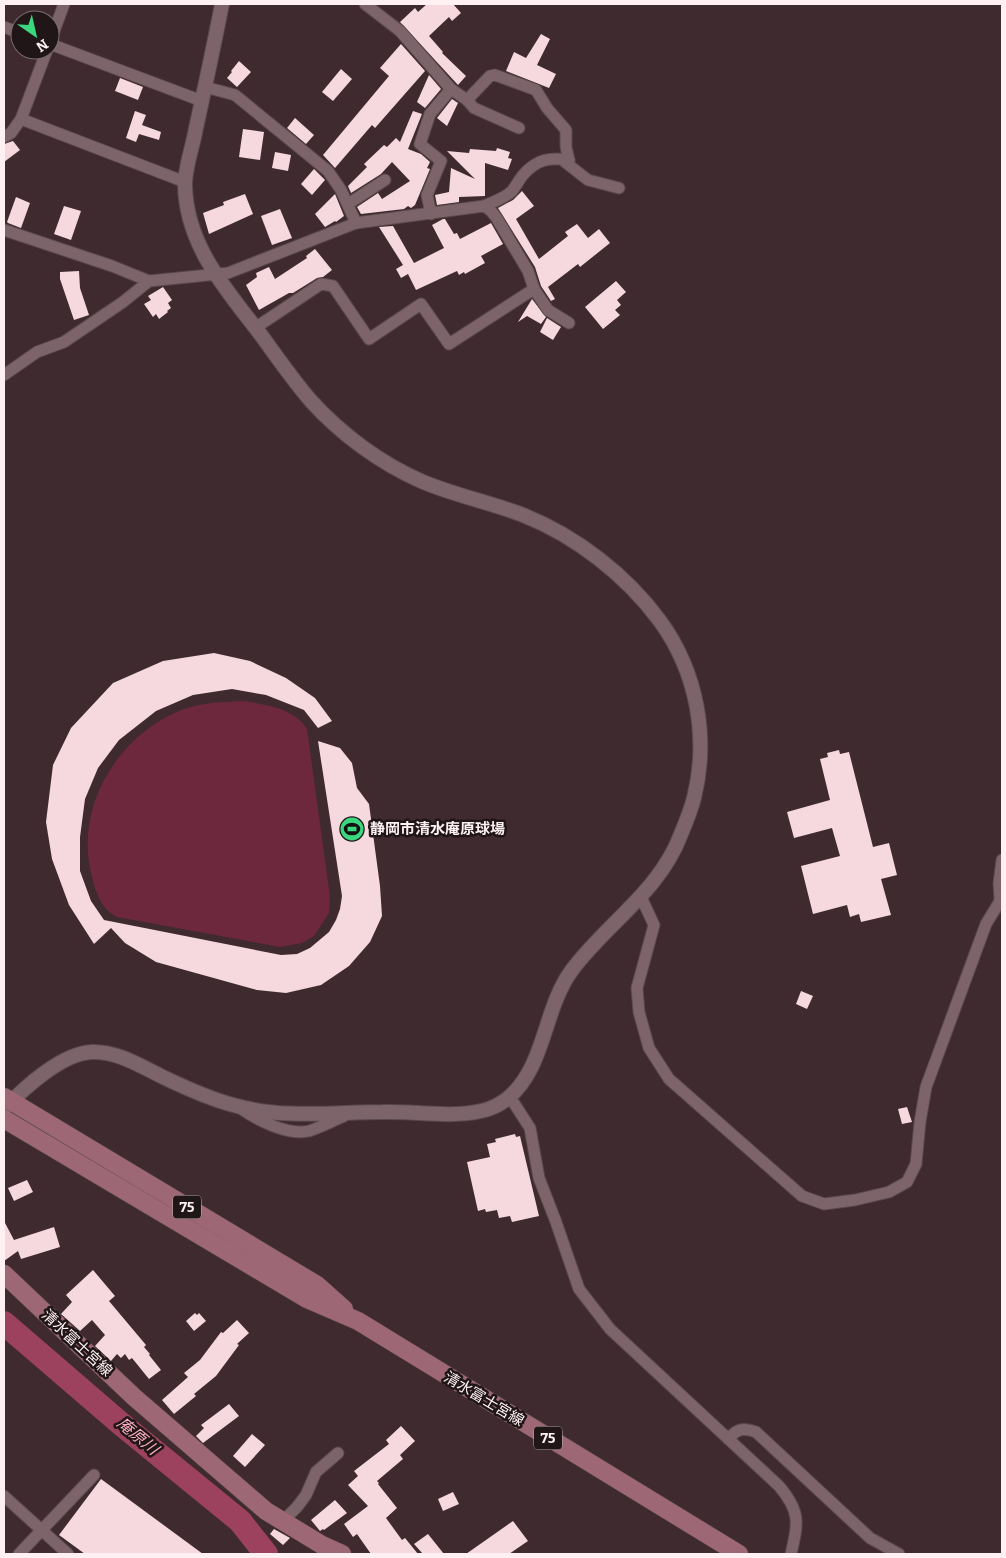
<svg xmlns="http://www.w3.org/2000/svg" width="1006" height="1558" viewBox="0 0 1006 1558" font-family="Bitter,'Noto Sans JP',serif">
<style>
.green{fill:#6d283e}
.lines{fill:none;stroke-linecap:round;stroke-linejoin:round}
.river{stroke:#9c425e;stroke-width:24}
.building{fill:#f5d9df}
.minor-casing{stroke:#59484c;stroke-width:13}
.tertiary-casing{stroke:#59484c;stroke-width:16}
.primary-casing{stroke:#59484c;stroke-width:19}
.minor{stroke:#7c646a;stroke-width:11}
.tertiary{stroke:#7c646a;stroke-width:14}
.primary{stroke:#9e6775;stroke-width:18}
.labels{text-anchor:middle;dominant-baseline:central;stroke-width:5;stroke-linejoin:round;paint-order:stroke}
.shield{fill:#201618;stroke:#bbafb1;stroke-width:1}
.shield-label{font-size:14px;font-weight:bold;fill:#fef0f3}
.poi-label{font-size:15px;font-weight:bold;fill:#fef0f3;stroke:#201618;text-anchor:start}
.street-label{font-size:15px;fill:#fef0f3;stroke:#201618}
.water-label{font-size:16px;font-style:italic;fill:#f8acbf;stroke:#201618}
</style>
<rect width="100%" height="100%" fill="#3f2a2f"/>
<path class="green" d="M244,701c23,4 50,7 63,28l23,168 -1,16 -15,23 -12,7 -22,4 -163,-30c-17,-8 -22,-28 -26,-44 -16,-69 29,-140 93,-164 20,-7 40,-7 60,-8z"/>
<g class="lines">
<polyline class="river" points="4,1323 120,1423 240,1521 266,1554"/>
</g>
<g class="building">
<polygon points="427,4 453,4 461,13 452,21 449,17 429,36 443,52 442,53 466,76 458,85 400,22 415,8 418,12"/>
<polygon points="541,34 550,39 537,65 556,74 549,88 506,71 514,52 526,58"/>
<polygon points="401,44 425,71 375,128 372,125 335,168 323,155 389,76 380,68"/>
<polygon points="239,61 251,72 237,87 227,78 232,72 231,71"/>
<polygon points="341,69 352,79 333,101 322,92"/>
<polygon points="429,75 441,89 425,108 417,102"/>
<polygon points="120,78 143,87 138,100 115,91"/>
<polygon points="452,99 458,103 447,126 437,118"/>
<polygon points="135,111 146,115 142,125 161,132 159,140 139,134 136,142 126,138"/>
<polygon points="413,111 422,114 408,149 421,154 430,162 427,168 430,169 415,205 411,208 408,206 404,209 361,214 357,207 378,193 382,199 410,181 392,162 381,174 351,193 348,186 367,167 364,164 384,145 387,147 396,138 400,142"/>
<polygon points="295,118 314,135 306,144 287,128"/>
<polygon points="243,129 264,132 260,160 239,157"/>
<polygon points="13,141 20,150 4,162 4,144"/>
<polygon points="497,148 510,152 508,158 512,159 508,170 485,163 485,196 459,197 459,202 437,205 435,195 449,192 451,168 475,179 447,151 469,153 470,149 496,151"/>
<polygon points="275,152 291,155 288,171 272,168"/>
<polygon points="314,169 325,180 312,195 301,184"/>
<polygon points="522,191 534,206 516,219 539,259 568,236 565,232 577,224 588,238 599,229 610,243 580,267 578,264 548,287 555,299 551,301 541,286 535,267 498,208 513,200"/>
<polygon points="245,194 253,214 209,234 203,213 224,205 223,202"/>
<polygon points="335,194 344,216 336,222 335,221 325,227 315,214"/>
<polygon points="16,197 30,203 21,228 8,223 7,222"/>
<polygon points="64,206 81,211 71,240 54,234"/>
<polygon points="280,209 292,238 272,245 261,216"/>
<polygon points="443,219 445,219 454,234 457,233 460,239 491,223 503,244 481,256 485,263 465,274 464,272 459,275 457,271 416,290 408,274 401,278 396,269 403,265 379,227 393,226 414,263 444,248 432,225"/>
<polygon points="315,249 332,270 323,277 317,278 293,293 289,293 259,310 246,285 257,277 256,273 269,267 275,279 307,258 306,256"/>
<polygon points="79,271 80,288 89,315 74,320 60,279 60,272"/>
<polygon points="616,281 626,292 617,300 621,305 615,310 620,315 603,329 585,307"/>
<polygon points="163,287 172,300 168,303 171,308 167,311 168,312 159,319 156,314 153,317 144,304 151,300 148,296"/>
<polygon points="532,299 546,317 541,324 527,316 518,322"/>
<polygon points="547,318 561,327 553,340 540,332"/>
<polygon points="214,653 250,661 286,678 315,698 332,721 318,728 304,710 266,695 232,689 193,695 156,711 119,740 98,768 85,799 80,837 80,871 91,901 104,920 281,955 297,954 310,948 329,932 336,920 340,909 342,896 318,741 340,748 352,763 357,788 369,804 380,886 382,916 370,942 349,966 321,985 286,993 257,990 156,962 125,943 111,928 94,944 69,905 52,859 46,822 53,765 71,728 113,683 163,661"/>
<polygon points="839,750 840,754 849,752 873,847 889,843 897,875 881,879 891,915 861,922 859,914 850,917 847,905 813,914 801,866 840,856 832,828 794,838 787,812 830,800 820,759 828,757 827,753"/>
<polygon points="801,991 813,996 807,1009 796,1004"/>
<polygon points="907,1107 912,1122 902,1124 898,1109"/>
<polygon points="515,1134 516,1137 520,1136 539,1216 512,1222 510,1216 499,1218 497,1210 486,1212 485,1209 478,1211 467,1162 490,1157 487,1144 496,1142 495,1139"/>
<polygon points="27,1180 33,1192 14,1201 8,1188"/>
<polygon points="4,1221 14,1240 54,1227 60,1247 21,1259 18,1251 4,1261"/>
<polygon points="93,1270 115,1296 109,1301 146,1345 144,1347 150,1354 149,1355 161,1370 149,1379 132,1358 129,1360 125,1354 121,1358 117,1354 111,1361 95,1346 105,1335 92,1320 80,1331 61,1314 72,1302 66,1295"/>
<polygon points="195,1313 197,1315 199,1313 206,1321 194,1331 186,1321"/>
<polygon points="237,1320 249,1333 237,1344 239,1345 216,1376 194,1394 196,1396 174,1414 162,1400 188,1377 184,1373 200,1360 221,1332 223,1333"/>
<polygon points="229,1404 239,1416 203,1443 196,1436 204,1428 201,1425"/>
<polygon points="401,1426 415,1441 400,1455 403,1459 377,1481 379,1483 378,1484 397,1508 386,1518 402,1540 405,1538 418,1554 371,1554 357,1534 353,1537 344,1524 368,1506 348,1485 358,1476 354,1471 389,1444 386,1440"/>
<polygon points="252,1434 265,1445 245,1467 233,1456"/>
<polygon points="101,1479 203,1554 85,1554 59,1535"/>
<polygon points="453,1492 459,1504 443,1511 438,1499"/>
<polygon points="335,1500 347,1513 324,1530 323,1529 320,1531 311,1520"/>
<polygon points="513,1521 528,1541 509,1554 466,1554"/>
<polygon points="274,1529 290,1538 283,1545 270,1534"/>
<polygon points="428,1534 444,1554 423,1554 414,1544"/>
</g>
<g class="lines">
<defs>
<g id="minor">
<polyline points="365,4 400,31 451,89 467,100 490,76 495,75 536,90 547,108 566,130 566,147 569,160"/>
<polyline points="4,27 20,33"/>
<polyline points="50,42 64,4"/>
<polyline points="50,44 202,101"/>
<polyline points="47,50 21,119 185,182"/>
<polyline points="205,87 235,95 328,171 341,190 356,223"/>
<polyline points="467,100 474,108 519,128"/>
<polyline points="4,137 11,133 21,119"/>
<polyline points="348,204 385,180"/>
<path d="M484,206c9,-4 21,-8 28,-15 4,-5 7,-11 11,-16 14,-16 27,-18 46,-15l-4,2 23,18 31,8"/>
<polyline points="431,214 427,195 441,161 420,144 430,114 451,89"/>
<polyline points="4,230 112,266 149,281 228,273 356,223 484,206 490,210 496,217 528,271 534,289 548,310 569,323"/>
<polyline points="255,328 321,284 333,286 369,339 421,304 449,344 534,289"/>
<polyline points="4,375 37,352 64,342 123,302 149,281"/>
<polyline points="641,897 654,925 637,988 639,1012 649,1048 669,1079 802,1196 824,1204 855,1200 889,1192 907,1182 916,1164 920,1122 926,1087 986,924 1000,901 999,883 1002,860"/>
<path d="M510,1097l20,31 9,50 17,44 23,67 31,40 169,157c22,26 19,37 12,68"/>
<path d="M240,1108c17,12 48,28 69,23 13,-4 26,-11 39,-17"/>
<path d="M728,1439c9,-10 15,-12 28,-7l114,106 29,16"/>
<polyline points="4,1496 68,1554"/>
<polyline points="283,1521 297,1507 306,1495 316,1472 338,1453"/>
<polyline points="19,1554 94,1475"/>
</g>
<path id="tertiary" d="M4,1109c20,-21 58,-56 88,-57 26,-1 50,15 73,26 23,11 47,22 72,28 48,13 98,6 146,6 32,-1 66,6 98,-1 10,-2 18,-6 26,-12 39,-32 36,-90 65,-129 35,-47 88,-79 109,-136 5,-12 10,-24 13,-36 15,-61 3,-126 -34,-177 -34,-46 -84,-85 -137,-106 -34,-13 -70,-20 -102,-34 -41,-18 -80,-47 -110,-80 -19,-22 -36,-47 -53,-70 -34,-44 -72,-87 -73,-146 0,-18 8,-39 11,-57 9,-41 18,-83 26,-124"/>
<g id="primary">
<polyline points="4,1097 317,1285 344,1309"/>
<polyline points="4,1119 307,1299 358,1321 739,1554"/>
<polyline points="4,1274 134,1397 266,1511 322,1545 342,1554"/>
</g>
</defs>
<use href="#minor" class="minor-casing"/>
<use href="#tertiary" class="tertiary-casing"/>
<use href="#primary" class="primary-casing"/>
<use href="#minor" class="minor"/>
<use href="#tertiary" class="tertiary"/>
<use href="#primary" class="primary"/>
</g>
<defs>
<symbol id="stadium-disc" viewBox="-11 -11 22 22"><circle r="9.5" fill="#3bd77e" stroke="#201618"/><path d="M0-5a6.5 5 0 1 0 0 10a6.5 5 0 1 0 0-10ZM-3.5-1.8h7v3.6h-7Z" fill="#111"/></symbol>
</defs>
<g fill-rule="evenodd">
<use href="#stadium-disc" x="338" y="815" width="28" height="28"/>
</g>
<g class="labels">
<g class="shield">
<rect x="173" y="1195.5" width="28" height="23" rx="4"/>
<rect x="534" y="1426.5" width="28" height="23" rx="4"/>
</g>
<g class="shield-label">
<text x="187" y="1207">75</text>
<text x="548" y="1438">75</text>
</g>
<g class="poi-label">
<text x="370" y="829">静岡市清水庵原球場</text>
</g>
<g class="street-label">
<text transform="translate(77 1343) rotate(43)">清水富士宮線</text>
<text transform="translate(484 1399) rotate(31)">清水富士宮線</text>
</g>
<g class="water-label">
<text transform="translate(138 1436) rotate(40)">庵原川</text>
</g>
</g>
<rect width="1006" height="1558" fill="none" stroke="#fef0f3" stroke-width="10"/>
<g transform="translate(35 35) rotate(146)"><circle r="24" fill="#201618" stroke="#796d70"/>
<path d="M0-4L9 19L0 12L-9 19Z" fill="#3bd77e"/>
<text y="-8" font-size="14" font-weight="bold" text-anchor="middle" fill="#fef0f3">N</text>
</g>
</svg>
